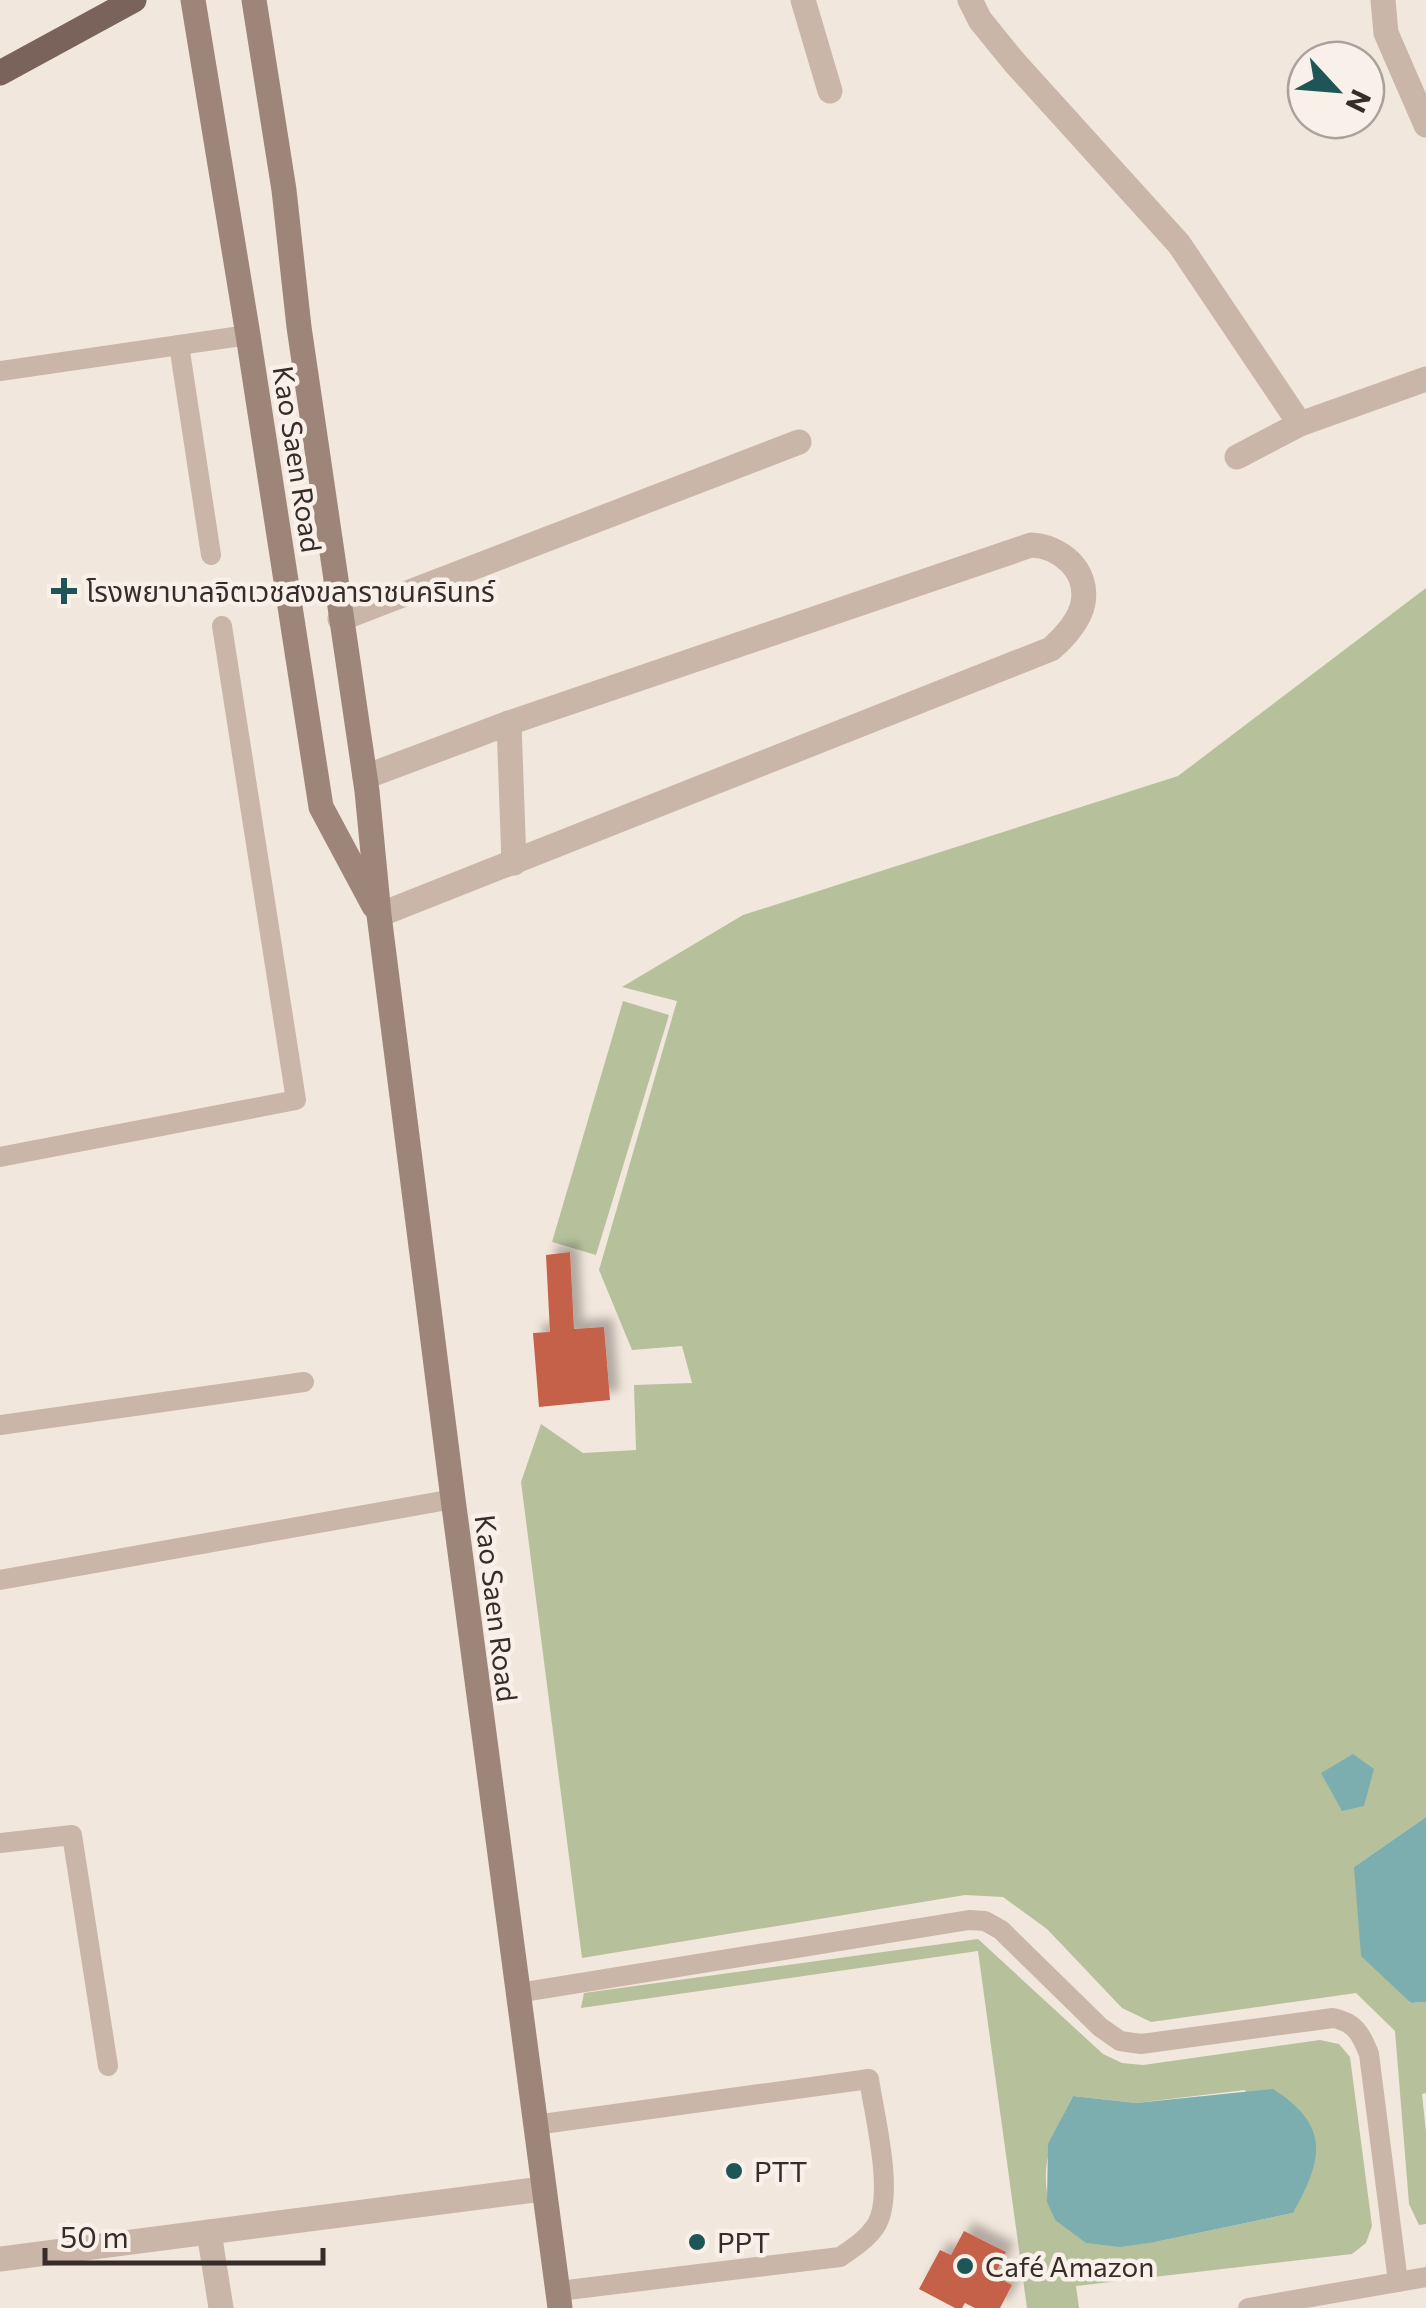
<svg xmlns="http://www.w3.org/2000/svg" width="1426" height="2308" viewBox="0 0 1426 2308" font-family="Commissioner,'Noto Sans Thai',sans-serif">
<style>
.green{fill:#b6c19c;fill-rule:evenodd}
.water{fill:#7caeaf}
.building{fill:#c56148;filter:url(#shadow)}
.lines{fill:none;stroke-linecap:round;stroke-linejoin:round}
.service{stroke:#cab6a8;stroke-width:20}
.minor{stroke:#cab6a8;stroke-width:25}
.secondary{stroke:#9e857a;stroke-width:25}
.primary{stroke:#79635a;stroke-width:25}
.poi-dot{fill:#1e5658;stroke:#f9f1e9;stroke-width:4}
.labels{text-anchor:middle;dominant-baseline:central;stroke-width:9;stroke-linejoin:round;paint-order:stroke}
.street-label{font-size:28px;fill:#372c28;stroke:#f9f1e9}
.poi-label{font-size:28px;fill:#372c28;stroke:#f9f1e9;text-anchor:start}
</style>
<defs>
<filter id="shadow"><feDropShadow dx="9" dy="-9" stdDeviation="5" flood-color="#0004"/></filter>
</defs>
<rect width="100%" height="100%" fill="#f2e7dc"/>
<g class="green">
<polygon points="1426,588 1426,1817 1354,1867 1410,2003 1426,2002 1426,2093 1422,2094 1426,2132 1426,2224 1419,2225 1409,2204 1395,2031 1356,1993 1151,2022 1122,2008 1047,1929 1003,1897 965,1895 582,1958 521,1482 541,1424 583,1453 636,1450 634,1385 692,1383 682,1346 632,1350 599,1270 677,1001 622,987 743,915 1178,776"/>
<polygon points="623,1001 669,1015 596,1255 552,1242"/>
<path d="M978,1939l125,115 19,9 21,2 177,-25 19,4 11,13 22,169 -6,17 -14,11 -276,32 3,22h-52l-49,-357 -397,57 3,-15zM1245,2090l48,123 -138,29 -100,-22c-20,-48 -4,-82 18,-124l63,7z"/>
</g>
<g class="water">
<polygon points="1353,1754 1374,1769 1364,1806 1342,1811 1321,1773"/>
<polygon points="1426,1817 1426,2002 1411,2003 1361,1956 1354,1867"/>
<path d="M1273,2089c58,37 50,70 20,124l-138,29 -35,5 -34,-4 -31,-23 -8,-18 1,-58 25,-48 63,7z"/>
</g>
<g class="building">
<polygon points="570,1252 574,1329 604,1327 610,1400 539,1407 533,1333 550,1332 546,1255"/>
<polygon points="964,2231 1006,2252 994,2276 1012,2285 1000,2308 975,2308 965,2303 962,2308 955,2308 919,2289 940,2250 951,2255"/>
</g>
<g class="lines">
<g class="service">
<polyline points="179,345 211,555"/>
<polyline points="0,371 248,335"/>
<polyline points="0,1157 296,1100 222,626"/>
<polyline points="0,1425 304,1382"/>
<polyline points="0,1580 453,1499"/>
<polyline points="0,1843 72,1835 108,2066"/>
<path d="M518,1993l451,-73 16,1 16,9 99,97 20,14 21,3 192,-26c22,4 28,16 36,36l29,228"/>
<path d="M535,2125l334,-46c5,36 27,118 6,148 -9,13 -22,21 -35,30l-281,34"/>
<polyline points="1248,2308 1426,2277"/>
</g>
<g class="minor">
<polyline points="803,0 830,91"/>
<polyline points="970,0 980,20 1015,63 1179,244 1300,424 1426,379"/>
<polyline points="1383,0 1386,33 1426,125"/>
<polyline points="1237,457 1300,424"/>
<polyline points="340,619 799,442"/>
<polyline points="509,723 514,863"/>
<path d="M365,777l144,-54 522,-178c29,1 58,25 52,58 -3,17 -19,35 -32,46l-672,266"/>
<polyline points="209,2232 221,2308"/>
<polyline points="0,2259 542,2189"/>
</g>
<g class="secondary">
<polyline points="193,0 248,335 321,807 374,906"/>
<polyline points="254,0 284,190 299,327 367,791 379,915 453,1499 560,2308"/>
</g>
<polyline class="primary" points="0,73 134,0"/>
</g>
<g class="poi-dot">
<path d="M59 576h10v10h10v10h-10v10h-10v-10h-10v-10h10z"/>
<circle cx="734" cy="2171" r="10"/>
<circle cx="697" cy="2242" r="10"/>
<circle cx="965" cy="2266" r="10"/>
</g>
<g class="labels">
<g class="street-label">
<text transform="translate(298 459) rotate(81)">Kao Saen Road</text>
<text transform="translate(497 1608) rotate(83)">Kao Saen Road</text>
</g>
<g class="poi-label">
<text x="86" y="591">โรงพยาบาลจิตเวชสงขลาราชนครินทร์</text>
<text x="754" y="2171">PTT</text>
<text x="717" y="2242">PPT</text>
<text x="985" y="2266">Café Amazon</text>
</g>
</g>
<g transform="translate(1336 90) rotate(116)"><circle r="48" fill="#f9f1e9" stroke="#aba29c" stroke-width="2.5"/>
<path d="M0-8L18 38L0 25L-18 38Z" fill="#1e5658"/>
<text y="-15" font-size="28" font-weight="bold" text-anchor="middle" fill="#372c28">N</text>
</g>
<path d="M45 2248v15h278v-15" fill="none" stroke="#372c28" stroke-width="5"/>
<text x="60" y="2248" font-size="30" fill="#372c28" stroke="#f9f1e9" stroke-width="8" paint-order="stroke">50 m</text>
</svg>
